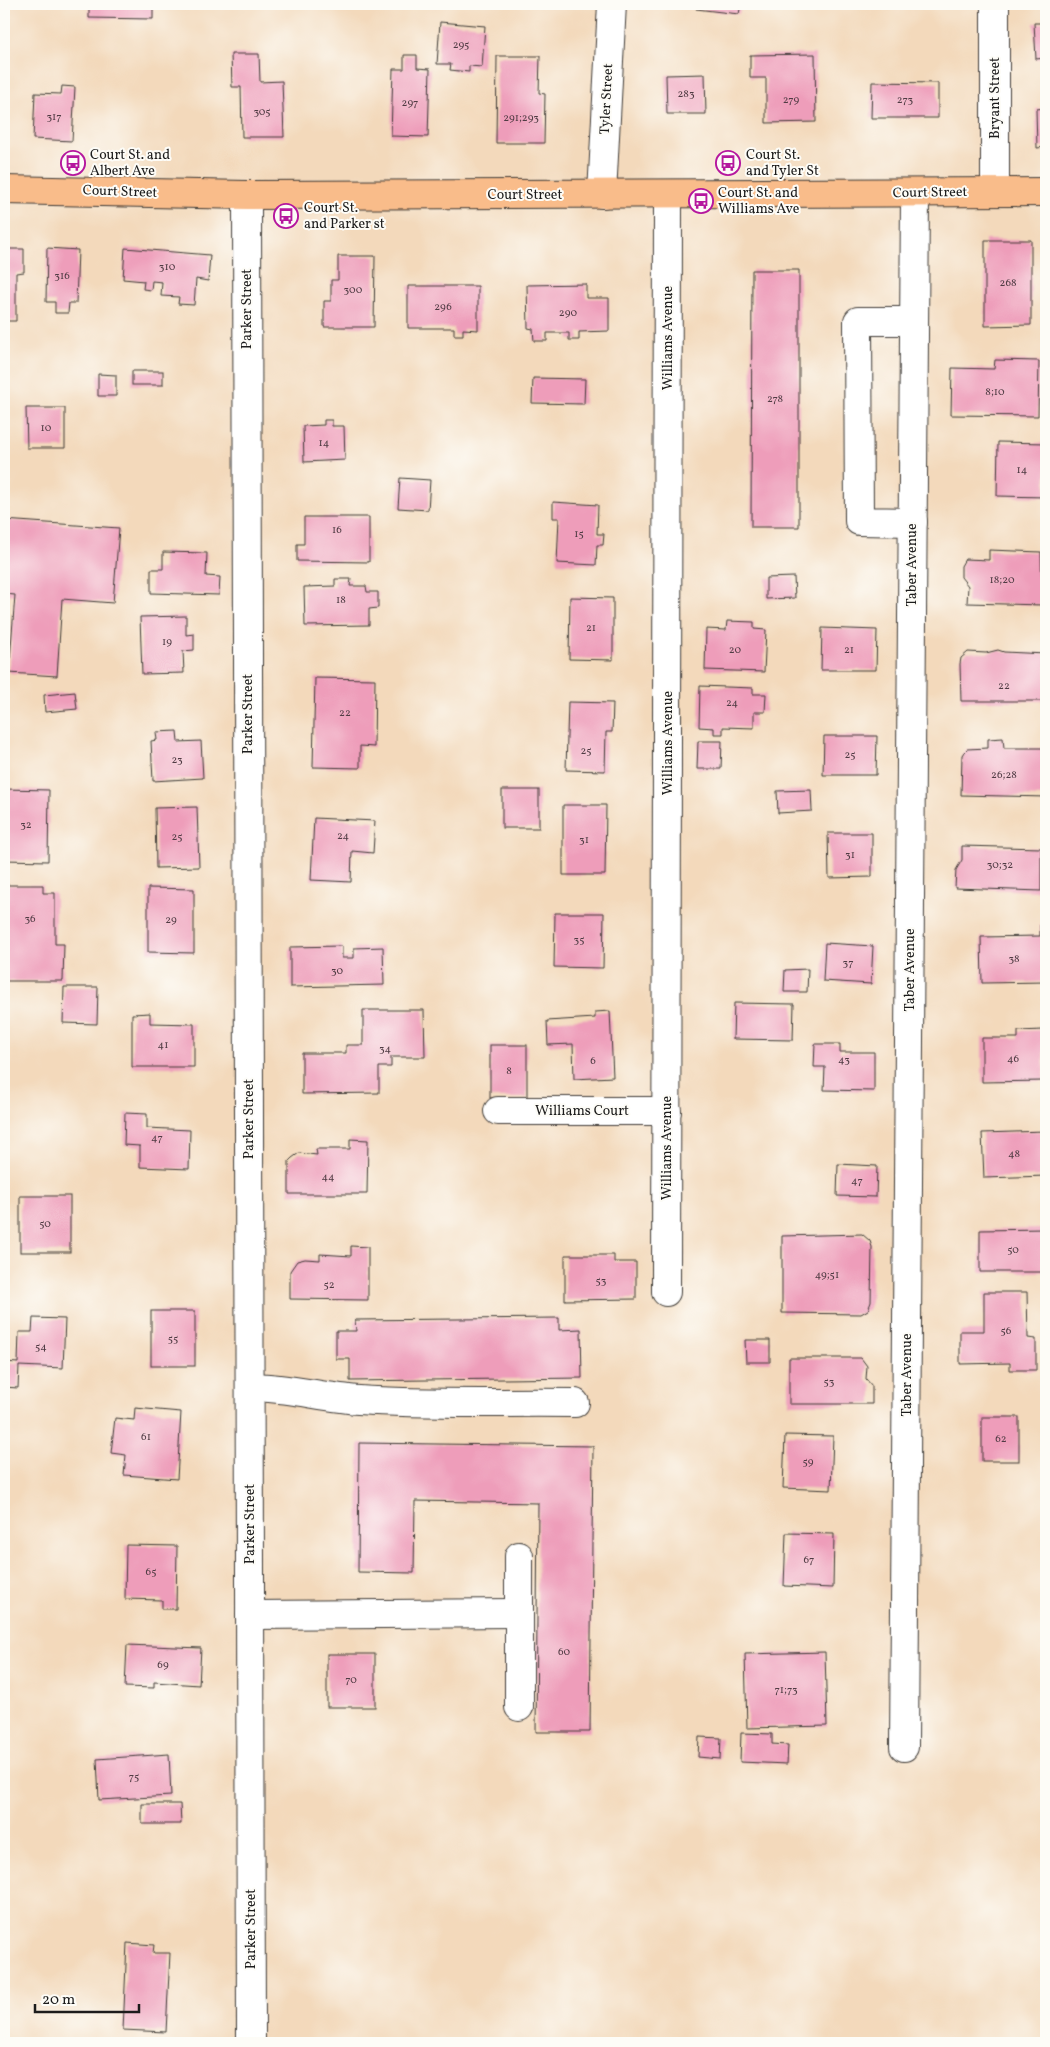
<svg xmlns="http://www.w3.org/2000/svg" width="1050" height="2047" viewBox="0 0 1050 2047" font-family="Vollkorn,serif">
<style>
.building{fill:#ee9dba}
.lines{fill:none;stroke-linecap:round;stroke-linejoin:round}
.minor-casing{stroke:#3c3834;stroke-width:30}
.major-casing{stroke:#3c3834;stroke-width:30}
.minor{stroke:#fff;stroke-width:28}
.major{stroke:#f9bc8a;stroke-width:28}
.labels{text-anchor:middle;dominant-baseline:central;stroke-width:4;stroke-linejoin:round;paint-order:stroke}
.number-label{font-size:11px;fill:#503c44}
.street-label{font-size:14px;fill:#1c1c1c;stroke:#fdfcf7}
.poi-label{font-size:14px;fill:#1c1c1c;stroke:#fdfcf7;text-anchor:start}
</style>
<rect width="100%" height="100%" fill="#fdfcf7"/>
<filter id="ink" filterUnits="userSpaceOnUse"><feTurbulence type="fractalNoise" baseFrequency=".02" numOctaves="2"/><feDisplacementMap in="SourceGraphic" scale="10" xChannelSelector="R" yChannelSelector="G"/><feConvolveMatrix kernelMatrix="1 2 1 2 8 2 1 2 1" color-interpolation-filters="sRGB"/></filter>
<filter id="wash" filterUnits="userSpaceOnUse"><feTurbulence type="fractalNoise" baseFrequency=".0096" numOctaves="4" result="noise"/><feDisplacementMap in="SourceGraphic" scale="20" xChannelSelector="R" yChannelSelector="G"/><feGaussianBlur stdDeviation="1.12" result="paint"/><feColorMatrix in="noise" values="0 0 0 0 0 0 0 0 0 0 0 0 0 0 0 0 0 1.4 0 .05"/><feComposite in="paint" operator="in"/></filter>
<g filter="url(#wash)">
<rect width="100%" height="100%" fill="#f3d9bb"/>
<g id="blocks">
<g class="building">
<polygon points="89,4 153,4 153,19 89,18"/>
<polygon points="697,4 741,4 739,14 696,9"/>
<polygon points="440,22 485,26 482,67 469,66 469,72 450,70 451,64 437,64"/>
<polygon points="1034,23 1046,23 1046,58 1036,59"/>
<polygon points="231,54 259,54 260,82 282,81 284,137 242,137 241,87 232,87"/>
<polygon points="815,54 816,122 766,123 766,78 750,78 750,55"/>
<polygon points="404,55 417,55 417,68 430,69 428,137 391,136 393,69 404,69"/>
<polygon points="497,56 540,56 539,93 545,94 544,143 496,143"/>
<polygon points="705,74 706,114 667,114 666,75"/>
<polygon points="872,82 938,83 938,118 871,118"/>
<polygon points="62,86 75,87 72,141 33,139 35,93 61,94"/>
<polygon points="1046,108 1046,147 1037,148 1036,109"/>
<polygon points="985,240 1031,240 1031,325 985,326"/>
<rect x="1044" y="246" width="2" height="55"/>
<polygon points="47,248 78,250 76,303 69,303 68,313 55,313 55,302 46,302"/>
<polygon points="125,248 210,255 208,281 196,279 194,305 178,304 179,297 161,296 162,282 152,281 151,290 143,289 144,281 123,279"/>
<polygon points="4,249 24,249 24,272 16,273 16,321 4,321"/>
<polygon points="338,256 375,256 374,327 324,327 324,301 331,301 331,280 338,280"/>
<polygon points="752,270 799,270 799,527 751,527"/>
<polygon points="586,284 586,298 609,298 609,331 579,332 579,340 569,340 569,333 547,333 547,341 534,341 533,329 528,328 527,285"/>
<polygon points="408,286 478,286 478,330 463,329 463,335 454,335 454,328 408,328"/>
<polygon points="995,360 1039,361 1038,416 951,415 952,368 994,369"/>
<rect x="132" y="371" width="31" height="14"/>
<polygon points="98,374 116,375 116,396 98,396"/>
<polygon points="533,378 585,379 584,404 532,403"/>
<polygon points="26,408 65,408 65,448 27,448"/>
<polygon points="324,420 332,420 332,426 344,426 345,460 304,462 303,426 324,425"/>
<polygon points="998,442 1046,443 1046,497 997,496"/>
<polygon points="400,478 430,480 428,510 398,508"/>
<polygon points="553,502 598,505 597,534 604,534 603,545 597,545 596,565 557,563 559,518 553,518"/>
<polygon points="304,517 369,517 369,562 297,561 297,544 304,544"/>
<polygon points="4,520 119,528 113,603 62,599 57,676 9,673 15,595 4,594"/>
<polygon points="989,550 1041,552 1042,605 967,603 968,586 961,577 961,566 965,559 989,560"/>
<polygon points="163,552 207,553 206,576 220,577 219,595 151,593 151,569 163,569"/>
<polygon points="794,577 795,598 766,599 766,578"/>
<polygon points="335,579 351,579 350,586 366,586 367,592 378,592 378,608 369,609 369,625 305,626 304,587 335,586"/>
<polygon points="570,597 613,598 613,660 569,659"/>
<polygon points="186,616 186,635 194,634 194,650 183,651 184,673 142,674 140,617"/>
<polygon points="727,621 754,622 754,629 766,630 764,672 705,670 706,629 726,630"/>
<polygon points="822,628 877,630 876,670 821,670"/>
<polygon points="998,650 1004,652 1046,654 1046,701 961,701 960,664 961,658 968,652 986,653"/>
<polygon points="315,678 375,679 374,747 360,746 360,768 313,767"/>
<polygon points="700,686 753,688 753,694 766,694 765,712 754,712 754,728 723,727 723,734 714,734 714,728 699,727"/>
<polygon points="75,692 77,709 45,712 44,695"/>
<polygon points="568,702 613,703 612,732 606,732 605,771 566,770"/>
<polygon points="177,731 178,742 201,741 203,778 153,781 151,741 157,740 156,732"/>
<polygon points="824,736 877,736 876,775 823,775"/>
<polygon points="1003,738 1004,748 1046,748 1046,797 961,795 962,755 964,752 967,749 988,748 988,739"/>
<polygon points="698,741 722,741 721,769 697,769"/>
<polygon points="4,789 49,790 48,861 4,860"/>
<rect x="502" y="790" width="37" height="38"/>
<polygon points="811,790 812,811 778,813 777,791"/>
<polygon points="563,805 606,805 605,875 563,875"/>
<polygon points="197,807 199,867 156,868 155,808"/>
<polygon points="314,818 375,821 373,853 352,851 351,882 311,880"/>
<polygon points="828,833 872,833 872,877 829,878"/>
<polygon points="962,846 1041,848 1041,891 955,888 956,870 962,860"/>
<polygon points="6,885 43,885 43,893 55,893 55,944 64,944 63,981 5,981"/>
<polygon points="148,888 194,889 194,953 148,952"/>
<polygon points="555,913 604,913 603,968 554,967"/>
<polygon points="1046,924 1046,982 982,983 981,937 1040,936 1040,925"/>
<polygon points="825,943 873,946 871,984 823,981"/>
<polygon points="342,946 342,958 354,958 354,948 383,947 384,985 290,987 290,947"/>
<polygon points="808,969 807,992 784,992 785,970"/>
<polygon points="64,987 98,987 97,1024 63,1023"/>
<polygon points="734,1003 794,1004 793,1040 733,1039"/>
<polygon points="363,1010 424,1010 425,1057 391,1057 391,1067 379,1067 379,1093 302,1094 302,1053 346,1053 346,1045 363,1045"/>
<polygon points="610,1011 613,1077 574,1079 573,1044 548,1045 547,1021 595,1018 595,1012"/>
<polygon points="150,1013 150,1023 194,1024 194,1067 132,1067 132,1014"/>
<polygon points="1043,1030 1044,1081 982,1082 982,1038 1018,1038 1018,1031"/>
<polygon points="815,1044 840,1044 840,1052 874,1052 874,1091 824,1090 825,1067 814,1067"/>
<rect x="490" y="1045" width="37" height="53"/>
<polygon points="125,1113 147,1114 147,1128 190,1130 189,1169 140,1167 140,1146 124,1145"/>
<polygon points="1045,1131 1046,1176 984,1178 982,1133"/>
<polygon points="350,1139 368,1140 367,1194 289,1194 289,1161 292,1158 299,1153 317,1155 316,1149 350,1149"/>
<polygon points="838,1164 877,1166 876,1197 837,1196"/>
<rect x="20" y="1196" width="50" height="56"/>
<polygon points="1044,1229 1044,1243 1046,1243 1045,1272 980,1272 980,1230"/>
<polygon points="862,1234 870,1241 872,1247 871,1302 868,1310 861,1314 782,1313 782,1236"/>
<polygon points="351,1246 368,1247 368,1300 290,1299 290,1271 297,1261 305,1259 320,1260 320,1254 351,1256"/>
<polygon points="565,1255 614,1255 614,1262 636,1262 636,1299 565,1300"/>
<polygon points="984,1292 1027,1292 1028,1338 1036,1339 1036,1370 1010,1370 1010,1363 960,1364 960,1331 984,1331"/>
<rect x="151" y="1311" width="44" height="55"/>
<polygon points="33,1318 65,1319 63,1368 19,1366 18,1388 4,1387 4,1362 18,1363 19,1332 32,1332"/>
<polygon points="559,1318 559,1330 581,1329 582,1378 350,1381 350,1359 336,1359 336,1331 356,1331 355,1320"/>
<polygon points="745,1340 770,1340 770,1362 746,1362"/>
<polygon points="789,1358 861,1358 867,1366 866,1379 872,1386 872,1404 789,1404"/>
<polygon points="135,1408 181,1412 177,1479 124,1475 126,1455 111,1453 115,1418 134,1420"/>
<rect x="982" y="1417" width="37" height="44"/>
<polygon points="785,1435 833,1436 831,1490 783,1488"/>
<polygon points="359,1443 593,1446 590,1732 536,1732 538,1503 415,1501 414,1573 358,1572"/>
<polygon points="786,1533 834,1534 833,1588 784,1586"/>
<polygon points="126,1545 177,1546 176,1609 162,1609 162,1600 125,1599"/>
<polygon points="127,1645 201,1648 199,1685 154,1682 154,1688 125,1687"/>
<polygon points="825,1652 827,1726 747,1728 745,1654"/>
<rect x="327" y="1654" width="48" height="53"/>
<polygon points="741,1733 772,1734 772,1744 788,1745 787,1764 740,1762"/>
<polygon points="699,1737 721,1738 720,1759 698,1757"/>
<polygon points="169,1754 171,1796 99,1800 97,1759"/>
<polygon points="142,1804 180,1804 181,1824 142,1824"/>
<polygon points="127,1943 154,1945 153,1953 170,1953 166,2032 123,2030"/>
</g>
</g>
</g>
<g filter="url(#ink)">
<use href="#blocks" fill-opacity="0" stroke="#3c3834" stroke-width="1"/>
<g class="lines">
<defs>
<g id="minor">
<polyline points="995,192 995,4"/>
<polyline points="602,194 612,4"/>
<polyline points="247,195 251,2043"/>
<polyline points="913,522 859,521 858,321 914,321"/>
<polyline points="498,1111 667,1111"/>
<polyline points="666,1292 668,194"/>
<path d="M250,1387c37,0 72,10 109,13 72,5 145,2 216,3"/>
<polyline points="519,1556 519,1707"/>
<polyline points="250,1615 519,1613"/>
<polyline points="904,1747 915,194"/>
</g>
<polyline id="major" points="4,190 247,195 1046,192"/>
</defs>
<use href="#minor" class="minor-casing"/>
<use href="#major" class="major-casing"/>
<use href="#minor" class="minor"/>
<use href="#major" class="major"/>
</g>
</g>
<defs>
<symbol id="bus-ring" viewBox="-11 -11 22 22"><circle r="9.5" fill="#fdfcf7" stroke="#b5179e" stroke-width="1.5"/><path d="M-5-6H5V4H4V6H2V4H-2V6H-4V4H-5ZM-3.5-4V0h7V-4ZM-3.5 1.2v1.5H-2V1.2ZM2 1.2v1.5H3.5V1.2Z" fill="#b5179e"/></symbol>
</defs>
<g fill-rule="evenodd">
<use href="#bus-ring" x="59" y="149" width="28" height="28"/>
<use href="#bus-ring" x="714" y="149" width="28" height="28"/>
<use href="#bus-ring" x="687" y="187" width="28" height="28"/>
<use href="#bus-ring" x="272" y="202" width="28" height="28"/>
</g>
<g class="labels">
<g class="number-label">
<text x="461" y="45">295</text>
<text x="686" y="94">283</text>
<text x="791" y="100">279</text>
<text x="905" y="100">273</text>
<text x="410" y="103">297</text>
<text x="262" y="112">305</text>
<text x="54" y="117">317</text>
<text x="521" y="118">291;293</text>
<text x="167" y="267">310</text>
<text x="62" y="276">316</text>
<text x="1008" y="283">268</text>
<text x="353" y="290">300</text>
<text x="443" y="307">296</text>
<text x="568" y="313">290</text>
<text x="995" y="392">8;10</text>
<text x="775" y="399">278</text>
<text x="46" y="428">10</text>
<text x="324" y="443">14</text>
<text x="1022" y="470">14</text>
<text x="337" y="530">16</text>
<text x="579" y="534">15</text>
<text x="1002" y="580">18;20</text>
<text x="341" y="600">18</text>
<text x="591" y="628">21</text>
<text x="167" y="642">19</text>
<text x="735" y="650">20</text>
<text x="849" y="650">21</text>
<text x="1004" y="686">22</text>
<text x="732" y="703">24</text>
<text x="345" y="713">22</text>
<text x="586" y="751">25</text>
<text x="850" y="755">25</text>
<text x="177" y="760">23</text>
<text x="1004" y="775">26;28</text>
<text x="26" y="825">32</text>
<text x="343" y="836">24</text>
<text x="177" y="837">25</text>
<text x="584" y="840">31</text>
<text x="850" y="855">31</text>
<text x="1000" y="865">30;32</text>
<text x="30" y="919">36</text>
<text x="171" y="920">29</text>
<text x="579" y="940">35</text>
<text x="1014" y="959">38</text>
<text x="848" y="963">37</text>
<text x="337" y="971">30</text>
<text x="163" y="1045">41</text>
<text x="385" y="1049">34</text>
<text x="1013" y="1059">46</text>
<text x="844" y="1060">43</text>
<text x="593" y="1061">6</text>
<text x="509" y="1071">8</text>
<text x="157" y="1138">47</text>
<text x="1014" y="1154">48</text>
<text x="328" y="1177">44</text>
<text x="857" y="1181">47</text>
<text x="45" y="1224">50</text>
<text x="1013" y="1250">50</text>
<text x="827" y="1275">49;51</text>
<text x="601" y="1281">53</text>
<text x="329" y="1285">52</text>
<text x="1006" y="1331">56</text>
<text x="173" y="1339">55</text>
<text x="41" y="1347">54</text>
<text x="829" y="1382">53</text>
<text x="146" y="1437">61</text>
<text x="1001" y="1439">62</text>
<text x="808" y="1462">59</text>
<text x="809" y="1560">67</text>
<text x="151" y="1572">65</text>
<text x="564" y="1652">60</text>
<text x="163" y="1665">69</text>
<text x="351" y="1680">70</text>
<text x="786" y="1690">71;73</text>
<text x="134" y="1777">75</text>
</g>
<g class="street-label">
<text transform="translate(995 98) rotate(-90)">Bryant Street</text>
<text transform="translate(607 99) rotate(-87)">Tyler Street</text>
<text transform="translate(120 192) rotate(2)">Court Street</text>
<text transform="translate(930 193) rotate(-1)">Court Street</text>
<text x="525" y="195">Court Street</text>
<text transform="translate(247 309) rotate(-90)">Parker Street</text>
<text transform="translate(668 338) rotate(-90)">Williams Avenue</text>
<text transform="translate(912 565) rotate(-90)">Taber Avenue</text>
<text transform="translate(248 714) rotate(-90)">Parker Street</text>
<text transform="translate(668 743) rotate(-90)">Williams Avenue</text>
<text transform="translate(910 970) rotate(-90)">Taber Avenue</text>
<text x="582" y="1111">Williams Court</text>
<text transform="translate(249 1119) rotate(-90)">Parker Street</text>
<text transform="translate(667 1148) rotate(-90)">Williams Avenue</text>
<text transform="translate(907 1375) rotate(-90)">Taber Avenue</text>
<text transform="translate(250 1524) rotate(-90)">Parker Street</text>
<text transform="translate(251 1929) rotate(-90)">Parker Street</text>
</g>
<g class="poi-label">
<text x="90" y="155">Court St. and<tspan x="90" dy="16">Albert Ave</tspan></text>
<text x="746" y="155">Court St.<tspan x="746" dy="16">and Tyler St</tspan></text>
<text x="718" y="193">Court St. and<tspan x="718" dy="16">Williams Ave</tspan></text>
<text x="304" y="208">Court St.<tspan x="304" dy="16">and Parker st</tspan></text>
</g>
</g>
<rect width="1050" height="2047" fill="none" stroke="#fdfcf7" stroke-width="20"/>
<path d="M35 2004v8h104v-8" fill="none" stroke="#1c1c1c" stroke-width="2.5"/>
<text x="42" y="2004" font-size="15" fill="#1c1c1c" stroke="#fdfcf7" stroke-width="4" paint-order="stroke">20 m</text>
</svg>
